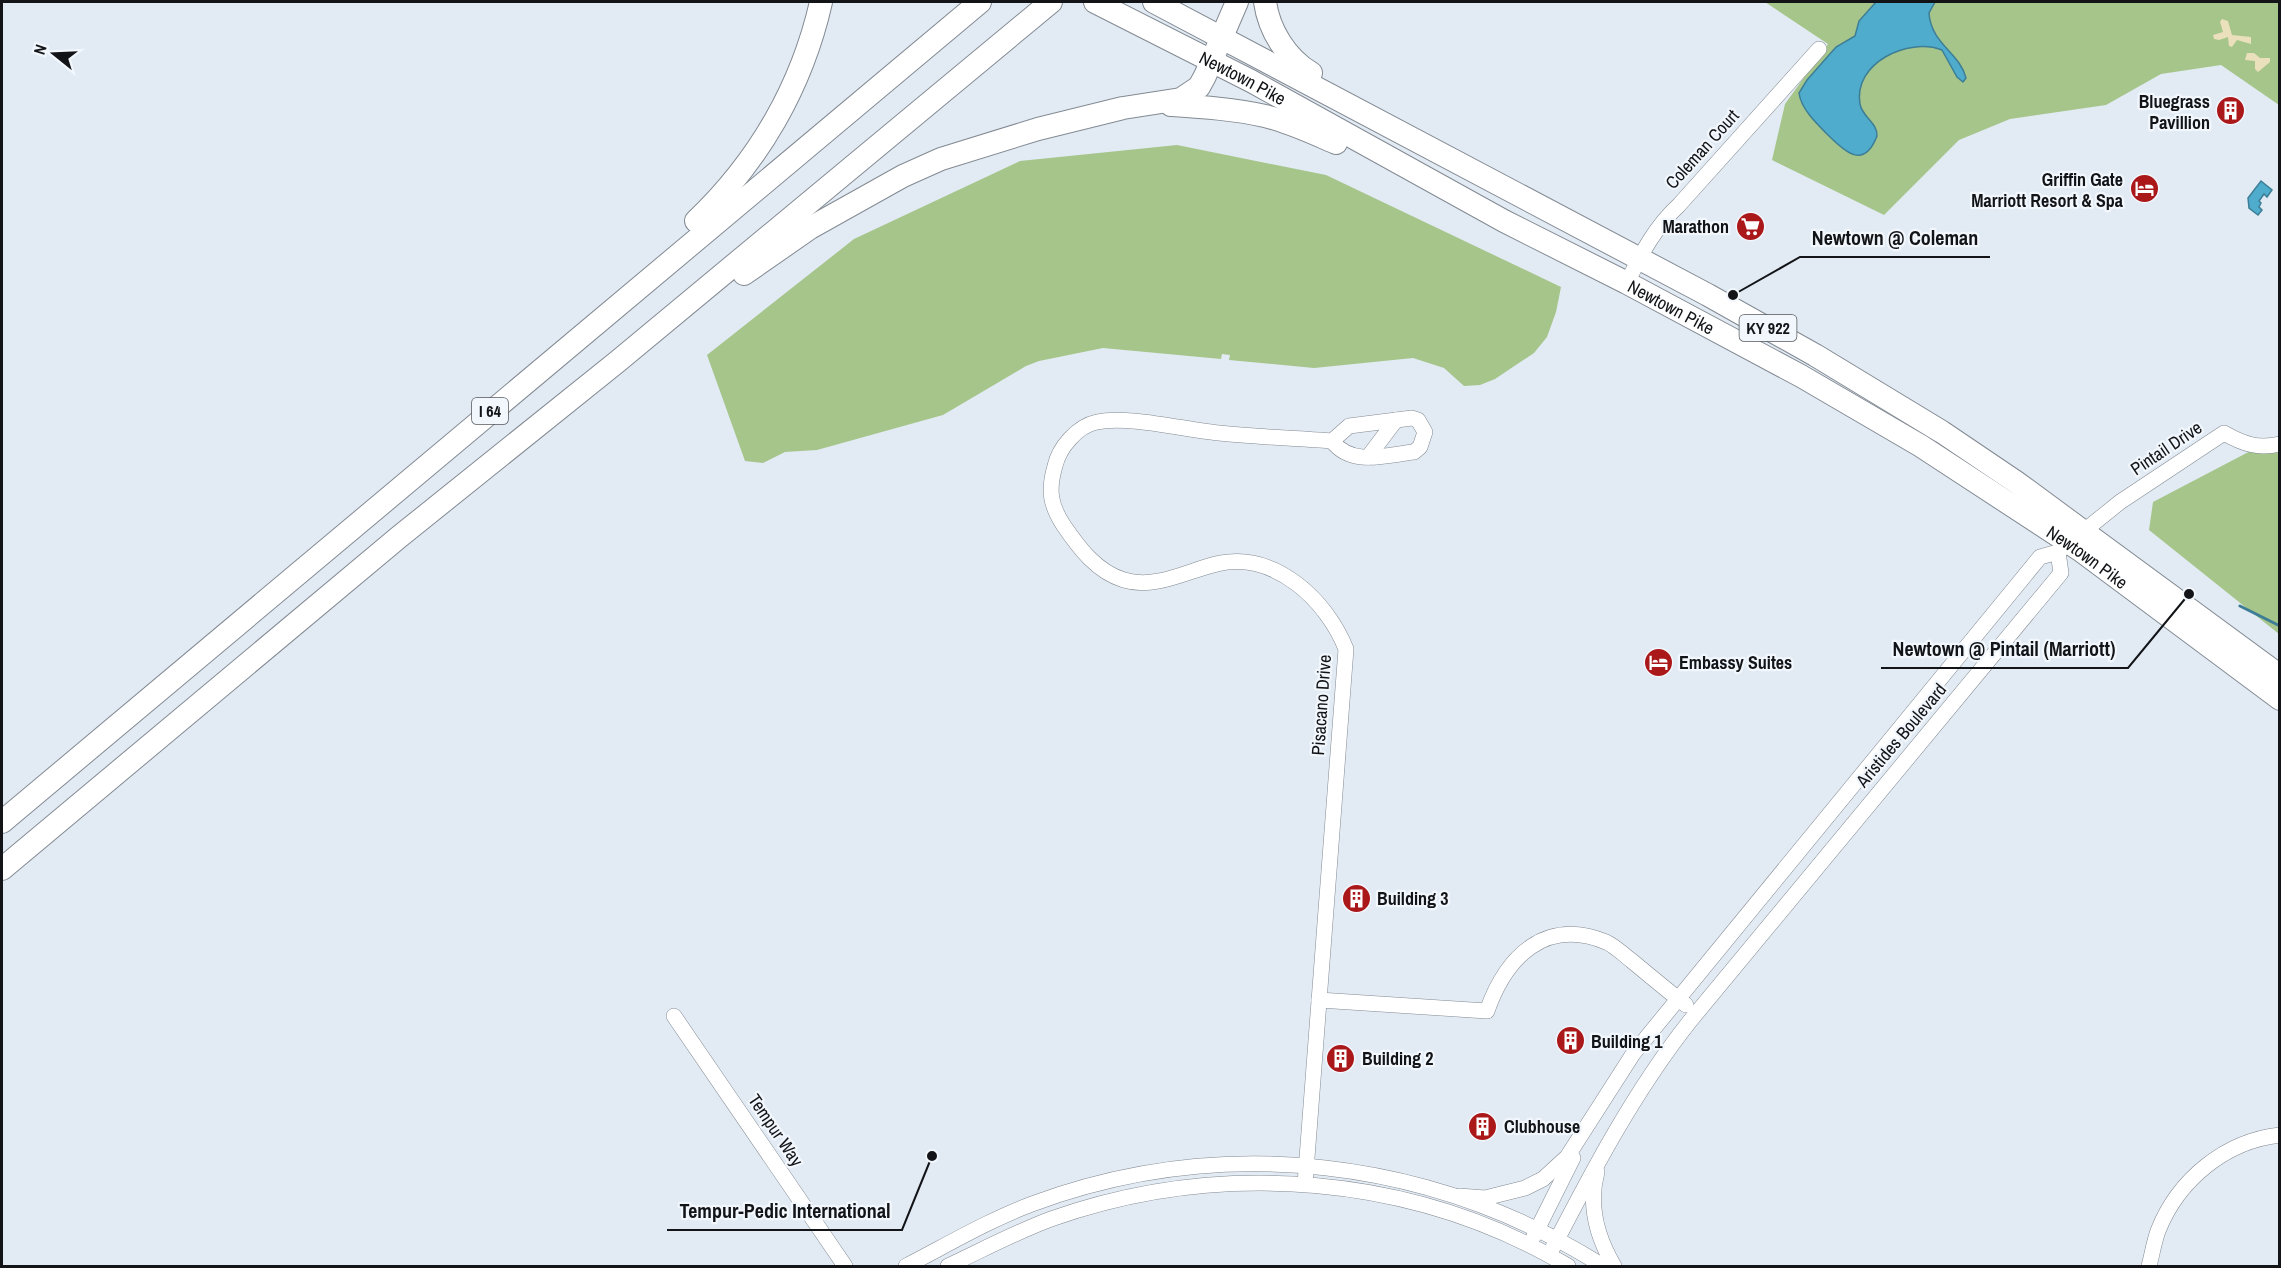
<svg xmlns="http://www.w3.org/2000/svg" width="2281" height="1268" viewBox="0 0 2281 1268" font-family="'Archivo Narrow',sans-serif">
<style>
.green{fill:#a6c58a}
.sand{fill:#eae0bb}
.water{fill:#4faccc;stroke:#3d7e96;stroke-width:1.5}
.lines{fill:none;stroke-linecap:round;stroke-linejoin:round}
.stream{stroke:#3d7e96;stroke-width:3}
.minor-casing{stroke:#838a93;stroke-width:16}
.highway-casing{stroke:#838a93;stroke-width:24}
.minor{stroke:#fff;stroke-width:15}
.highway{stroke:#fff;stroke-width:22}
.labels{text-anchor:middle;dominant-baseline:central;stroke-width:4.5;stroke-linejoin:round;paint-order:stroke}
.shield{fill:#f2f7fd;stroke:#55585c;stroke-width:1.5}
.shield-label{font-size:16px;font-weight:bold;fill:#121417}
.street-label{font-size:18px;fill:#121417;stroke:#f2f7fd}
.poi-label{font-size:18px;font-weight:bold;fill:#121417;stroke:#f2f7fd;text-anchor:start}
.leader{fill:none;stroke:#121417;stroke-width:2}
.callout-dot{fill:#121417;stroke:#f2f7fd;stroke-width:2}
.callout-label{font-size:20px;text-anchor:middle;font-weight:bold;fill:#121417;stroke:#f2f7fd;stroke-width:4.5;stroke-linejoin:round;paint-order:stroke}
</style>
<rect width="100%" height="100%" fill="#e2ebf4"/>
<g class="green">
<polygon points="1765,2 2279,2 2279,105 2221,65 2161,74 2106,105 2010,119 1959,140 1884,215 1772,160 1785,104 1828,44"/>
<polygon points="1177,145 1326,175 1561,287 1556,312 1547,337 1534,353 1495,379 1480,385 1464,386 1444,368 1413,358 1314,368 1229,360 1230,355 1222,354 1221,359 1103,348 1039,361 1026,366 943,415 817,450 785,452 763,463 745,461 707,355 854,239 1020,161"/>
<polygon points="2279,436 2279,634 2149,530 2153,502"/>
</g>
<g class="sand">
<polygon points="2222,19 2228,21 2232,35 2251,37 2251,44 2237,40 2232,47 2229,46 2228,37 2219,40 2214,39 2213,35 2223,32 2220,22"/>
<polygon points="2247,53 2254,53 2260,58 2270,58 2270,62 2258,72 2255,69 2255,61 2245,60"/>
</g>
<g class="water">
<path d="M1876,2h59l-6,11c2,31 31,40 37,65l-3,4 -6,-5 -15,-27c-34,-13 -89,13 -82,54 2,13 18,19 17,32 -13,34 -32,16 -49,-1 -11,-11 -27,-26 -29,-42l8,-13 29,-33 19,-11 4,-15z"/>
<polygon points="2261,181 2272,190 2267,197 2264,194 2259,201 2261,203 2259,207 2262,210 2258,215 2249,208 2248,198"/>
</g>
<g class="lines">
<polyline class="stream" points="2240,606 2280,626"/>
<defs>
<g id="minor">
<path d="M1627,283c14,-29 28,-56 52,-78l140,-156"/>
<path d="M1412,418l6,2 7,12 -5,15 -6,5c-28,3 -62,15 -82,-11l17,-15z"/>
<polyline points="1368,457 1396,420"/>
<path d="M1319,1000l168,11c19,-54 58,-94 119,-69 9,4 18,13 26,19 18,15 36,30 54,44"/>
<polyline points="674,1016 845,1266"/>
<path d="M1597,1172c-9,33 0,65 17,94"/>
<path d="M1305,1184l41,-535c-19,-48 -69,-96 -125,-86 -31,6 -64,27 -97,17 -27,-8 -45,-32 -60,-54 -14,-21 -16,-36 -9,-60 4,-18 22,-40 42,-44 30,-7 89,8 122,11 37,4 76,5 113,8"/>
<path d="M1459,1196l26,2 40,-10 18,-9 24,-22 66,-103 407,-497 18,-5 62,-50 104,-69c19,11 34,16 56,11"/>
<polyline points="1534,1236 1573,1158"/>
<path d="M1549,1255c42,-81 84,-162 141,-234l371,-448 -3,-21"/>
<path d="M906,1266c41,-21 83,-46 126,-62 192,-71 399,-46 571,62"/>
<path d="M948,1266c34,-16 68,-34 103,-47 170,-60 362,-45 517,47"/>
<path d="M2149,1266c3,-11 5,-24 9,-35 20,-51 67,-90 122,-96"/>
</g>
<g id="highway">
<path id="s1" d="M1095,2l156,79 253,140 123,62 174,93 120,70 159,104 200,149"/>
<polyline points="1154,2 1708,295 1815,355 1942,432 2016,482 2280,676"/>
<path d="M1265,2c4,28 21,56 46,71"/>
<path d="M1171,105c31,2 63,4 94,11 25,6 48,17 71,27"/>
<path d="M696,221c63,-60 106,-135 125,-219"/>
<polyline points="744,274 810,228 903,176 941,159 1038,129 1123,108 1181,99 1199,87 1205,76 1237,2"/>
<polyline points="2,822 980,2"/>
<polyline points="2,869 399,537 617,362 1051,2"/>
</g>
</defs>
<use href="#minor" class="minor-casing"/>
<use href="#highway" class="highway-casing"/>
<use href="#minor" class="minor"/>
<use href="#highway" class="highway"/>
</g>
<defs>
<symbol id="building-disc" viewBox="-11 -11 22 22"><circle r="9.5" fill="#ab181a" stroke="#f2f7fd"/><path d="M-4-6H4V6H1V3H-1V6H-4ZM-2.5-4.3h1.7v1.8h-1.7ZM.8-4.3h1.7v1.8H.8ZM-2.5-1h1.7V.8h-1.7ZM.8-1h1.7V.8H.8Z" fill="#fff"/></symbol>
<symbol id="hotel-disc" viewBox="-11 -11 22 22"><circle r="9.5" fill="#ab181a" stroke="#f2f7fd"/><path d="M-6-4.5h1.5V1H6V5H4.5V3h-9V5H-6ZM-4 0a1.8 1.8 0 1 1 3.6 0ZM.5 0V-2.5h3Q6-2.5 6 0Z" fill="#fff"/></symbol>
<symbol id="supermarket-disc" viewBox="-11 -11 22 22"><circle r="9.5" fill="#ab181a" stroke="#f2f7fd"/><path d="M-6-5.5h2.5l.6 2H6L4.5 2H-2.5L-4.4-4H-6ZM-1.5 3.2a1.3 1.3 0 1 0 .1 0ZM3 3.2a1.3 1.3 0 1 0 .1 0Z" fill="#fff"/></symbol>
</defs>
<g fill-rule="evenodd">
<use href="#building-disc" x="2214" y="94" width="33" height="33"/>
<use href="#hotel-disc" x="2128" y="172" width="33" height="33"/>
<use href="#supermarket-disc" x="1734" y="210" width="33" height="33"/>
<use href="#hotel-disc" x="1642" y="646" width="33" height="33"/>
<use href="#building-disc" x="1340" y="882" width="33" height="33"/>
<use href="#building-disc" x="1554" y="1024" width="33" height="33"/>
<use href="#building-disc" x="1324" y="1042" width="33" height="33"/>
<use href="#building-disc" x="1466" y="1110" width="33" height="33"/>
</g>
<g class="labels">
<g class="shield">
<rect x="1739.5" y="315" width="57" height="26" rx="4.5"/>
<rect x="472" y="398" width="36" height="26" rx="4.5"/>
</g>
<g class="shield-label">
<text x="1768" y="328">KY 922</text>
<text x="490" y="411">I 64</text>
</g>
<g class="street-label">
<text stroke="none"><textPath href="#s1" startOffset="166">Newtown Pike</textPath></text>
<text transform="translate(1702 149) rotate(-48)">Coleman Court</text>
<text stroke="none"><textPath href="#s1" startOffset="652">Newtown Pike</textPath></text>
<text transform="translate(2166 448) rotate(-34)">Pintail Drive</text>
<text stroke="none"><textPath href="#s1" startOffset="1138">Newtown Pike</textPath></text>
<text transform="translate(1321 705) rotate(-86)">Pisacano Drive</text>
<text transform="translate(1901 735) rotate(-50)">Aristides Boulevard</text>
<text transform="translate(776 1130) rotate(56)">Tempur Way</text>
</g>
<g class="poi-label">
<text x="2210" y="101" text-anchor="end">Bluegrass<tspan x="2210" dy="21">Pavillion</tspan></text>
<text x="2123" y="179" text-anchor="end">Griffin Gate<tspan x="2123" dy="21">Marriott Resort &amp; Spa</tspan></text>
<text x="1729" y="226" text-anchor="end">Marathon</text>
<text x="1679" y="662">Embassy Suites</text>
<text x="1377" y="898">Building 3</text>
<text x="1591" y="1041">Building 1</text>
<text x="1362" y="1058">Building 2</text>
<text x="1504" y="1126">Clubhouse</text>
</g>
</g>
<path class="leader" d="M1733 295L1800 257H1990M2189 594L2128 668H1881M932 1156L902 1230H667"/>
<g class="callout-dot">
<circle cx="1733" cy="295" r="6"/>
<circle cx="2189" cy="594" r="6"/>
<circle cx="932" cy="1156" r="6"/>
</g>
<g class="callout-label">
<text x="1895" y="245">Newtown @ Coleman</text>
<text x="2004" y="656">Newtown @ Pintail (Marriott)</text>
<text x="785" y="1218">Tempur-Pedic International</text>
</g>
<rect width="2281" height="1268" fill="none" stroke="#121417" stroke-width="6"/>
<g transform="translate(54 54) rotate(288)" stroke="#f2f7fd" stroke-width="4.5" paint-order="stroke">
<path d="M0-4.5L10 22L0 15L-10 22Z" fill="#121417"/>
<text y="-9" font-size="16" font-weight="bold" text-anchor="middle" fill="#121417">N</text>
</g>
</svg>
